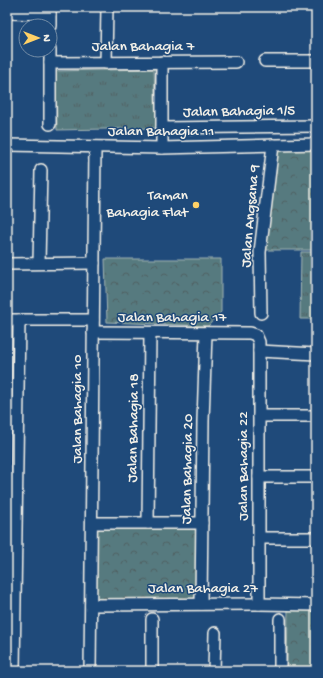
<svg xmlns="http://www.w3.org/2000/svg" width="323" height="678" viewBox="0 0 323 678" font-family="'Gochi Hand',sans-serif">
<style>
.grass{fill:url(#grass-tufts);stroke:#a6b6b4}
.park{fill:url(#park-crowns);stroke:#a6b6b4}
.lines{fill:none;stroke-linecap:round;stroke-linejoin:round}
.minor-casing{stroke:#f4f1e8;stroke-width:14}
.minor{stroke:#1f4a7a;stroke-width:11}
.poi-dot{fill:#ffd166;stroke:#1f4a7a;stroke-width:1.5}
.labels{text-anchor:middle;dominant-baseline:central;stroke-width:3;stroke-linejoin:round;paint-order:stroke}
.street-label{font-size:15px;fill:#f4f1e8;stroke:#1f4a7a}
.poi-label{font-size:15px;fill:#f4f1e8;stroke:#1f4a7a;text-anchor:end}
</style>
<defs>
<pattern id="grass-tufts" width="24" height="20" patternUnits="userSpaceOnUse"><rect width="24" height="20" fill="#577a7f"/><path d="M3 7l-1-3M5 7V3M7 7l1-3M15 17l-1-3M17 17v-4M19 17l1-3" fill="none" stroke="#506162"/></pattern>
<pattern id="park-crowns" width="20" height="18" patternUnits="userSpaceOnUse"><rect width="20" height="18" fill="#577a7f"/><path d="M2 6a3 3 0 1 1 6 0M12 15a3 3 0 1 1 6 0" fill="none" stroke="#506162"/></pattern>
</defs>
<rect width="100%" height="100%" fill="#1f4a7a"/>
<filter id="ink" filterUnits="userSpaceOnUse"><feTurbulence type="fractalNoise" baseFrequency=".025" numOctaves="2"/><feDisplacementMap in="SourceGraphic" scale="8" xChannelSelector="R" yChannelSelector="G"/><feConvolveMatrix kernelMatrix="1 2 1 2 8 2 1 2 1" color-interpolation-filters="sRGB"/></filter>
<g filter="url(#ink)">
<g class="grass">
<polygon points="154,69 156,128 57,130 56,71"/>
<polygon points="301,252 316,252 316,319 300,319"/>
</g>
<g class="park">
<polygon points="316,147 316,250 266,250 278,148"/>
<polygon points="105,259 221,259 221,312 208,326 107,322"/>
<polygon points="96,526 201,526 200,600 96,600"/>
<polygon points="288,609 316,610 316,671 287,671"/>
</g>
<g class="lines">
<defs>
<g id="minor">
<polyline points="7,13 50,14"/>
<polyline points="50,26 50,8"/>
<polyline points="265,61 316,61"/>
<polyline points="162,62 162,148"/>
<polyline points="50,63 236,62"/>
<polyline points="106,63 107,7"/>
<polyline points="50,124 50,50"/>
<polyline points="162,128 316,126"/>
<polyline points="7,145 162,148 316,144"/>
<polyline points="39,263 41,170"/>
<polyline points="7,264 94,263"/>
<polyline points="261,313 260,252 273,145"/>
<polyline points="7,320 93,320"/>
<polyline points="93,332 250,333 256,335 259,342 259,604"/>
<polyline points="259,351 316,354"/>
<polyline points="259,416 316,416"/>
<polyline points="259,477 316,477"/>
<polyline points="92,523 202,523"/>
<polyline points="148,523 150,333"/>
<polyline points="259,538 316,538"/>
<polyline points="201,604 203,421 206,333"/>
<polyline points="91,605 259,604 316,605"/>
<polyline points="280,619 280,671"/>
<polyline points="14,671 19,320"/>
<polyline points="90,671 95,148"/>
<polyline points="152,671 152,619"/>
<polyline points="214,671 215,633"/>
</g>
</defs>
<use href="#minor" class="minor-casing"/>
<use href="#minor" class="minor"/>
</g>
</g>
<circle class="poi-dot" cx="196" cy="205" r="4"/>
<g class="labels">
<g class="street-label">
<text x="143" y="47">Jalan Bahagia 7</text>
<text transform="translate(239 112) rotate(-1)">Jalan Bahagia 1/5</text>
<text x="161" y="132">Jalan Bahagia 11</text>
<text transform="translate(251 216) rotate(-85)">Jalan Angsana 9</text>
<text x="172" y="318">Jalan Bahagia 17</text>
<text transform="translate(78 409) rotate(-90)">Jalan Bahagia 10</text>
<text transform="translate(134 428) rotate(-89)">Jalan Bahagia 18</text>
<text transform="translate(244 466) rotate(-90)">Jalan Bahagia 22</text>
<text transform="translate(188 469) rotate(-89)">Jalan Bahagia 20</text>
<text x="203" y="589">Jalan Bahagia 27</text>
</g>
<g class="poi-label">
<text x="188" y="196">Taman<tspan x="188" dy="17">Bahagia Flat</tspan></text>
</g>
</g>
<rect width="323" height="678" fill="none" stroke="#1f4a7a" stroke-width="24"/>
<rect x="12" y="12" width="299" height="654" fill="none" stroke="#f4f1e8" stroke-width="1.5" filter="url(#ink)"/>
<g transform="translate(38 38) rotate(90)"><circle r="19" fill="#1f4a7a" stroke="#748da6"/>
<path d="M0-3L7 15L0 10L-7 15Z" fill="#ffd166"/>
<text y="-6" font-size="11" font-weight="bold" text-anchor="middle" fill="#f4f1e8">N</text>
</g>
</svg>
